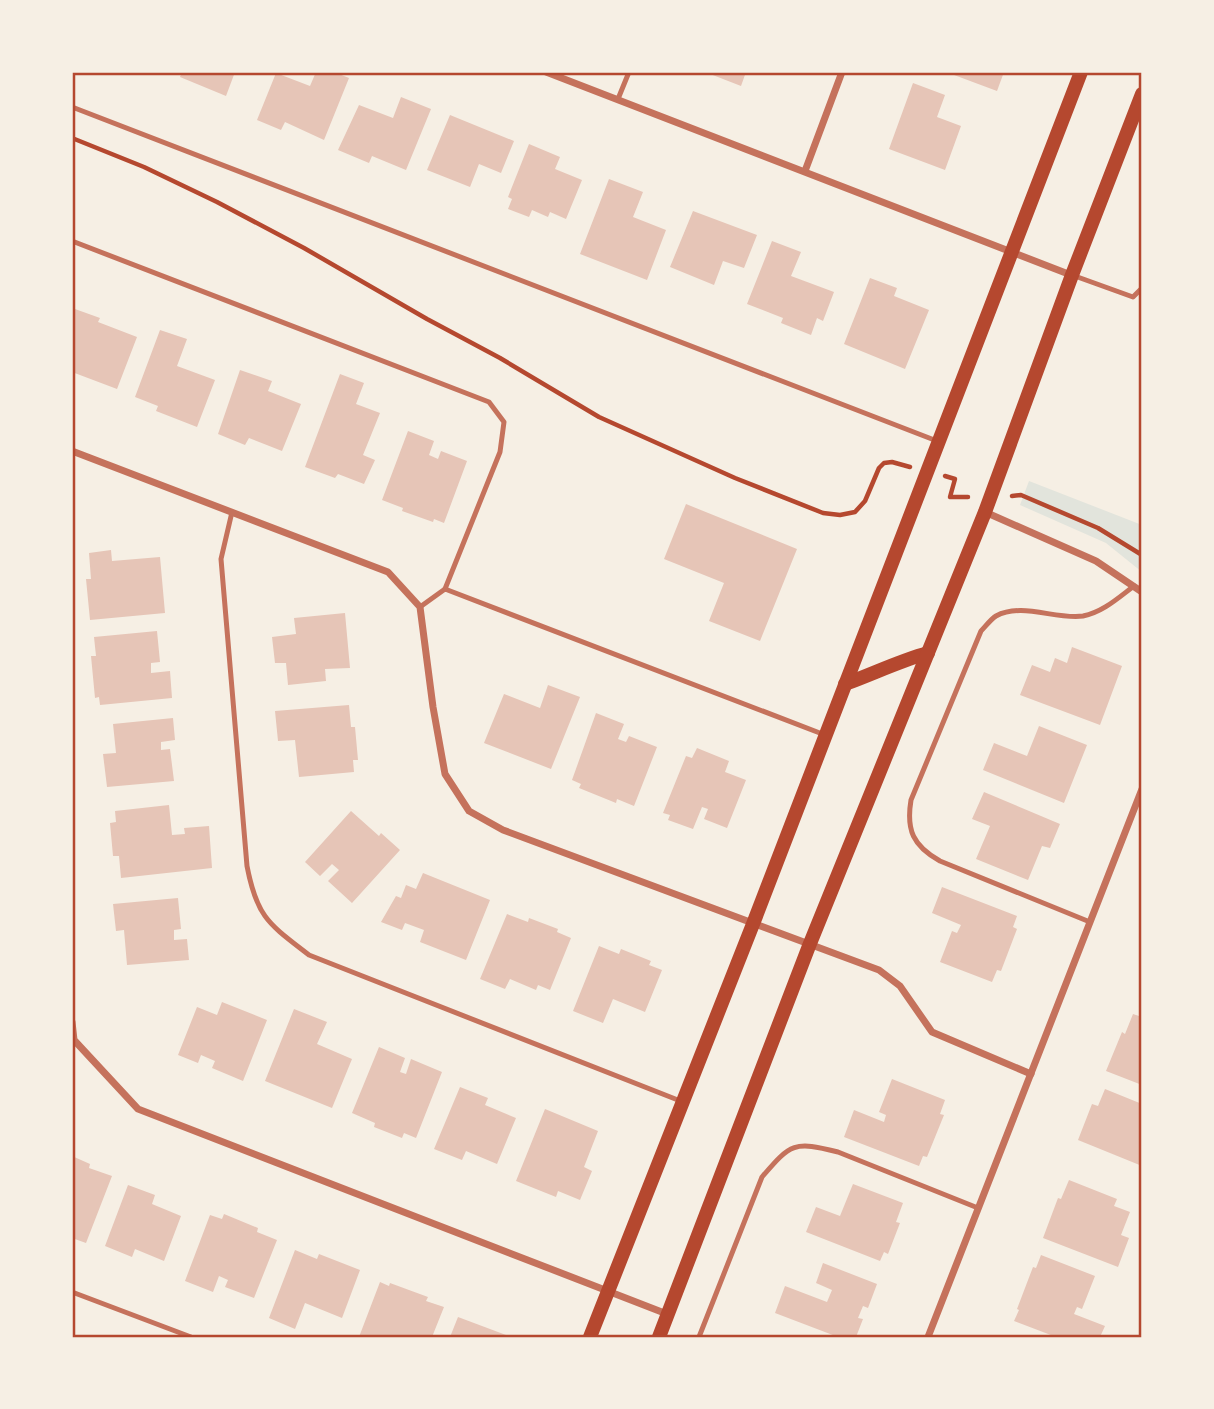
<svg xmlns="http://www.w3.org/2000/svg" width="1214" height="1409" viewBox="0 0 1214 1409" font-family="'Noto Sans',sans-serif">
<style>
.green{fill:#e2e4dc}
.building{fill:#e6c5b7}
.lines{fill:none;stroke-linecap:round;stroke-linejoin:round}
.path{stroke:#b5482f;stroke-width:4.5}
.service{stroke:#c5725c;stroke-width:5}
.minor{stroke:#c5725c;stroke-width:7}
.secondary{stroke:#b5482f;stroke-width:14}
.neatline{fill:none;stroke:#b5482f;stroke-width:2.5}
</style>
<rect width="100%" height="100%" fill="#f6efe4"/>
<polygon class="green" points="1029,481 1142,525 1142,572 1106,543 1020,505"/>
<g class="building">
<polygon points="182,72 235,72 226,96 180,77"/>
<polygon points="316,72 334,72 349,78 324,140 285,122 281,130 257,120 276,73 310,86"/>
<polygon points="705,72 746,72 741,86"/>
<polygon points="946,72 1004,72 997,91"/>
<polygon points="913,83 945,95 937,117 961,126 945,170 889,149"/>
<polygon points="401,97 431,109 406,170 372,156 369,163 338,150 359,105 393,118"/>
<polygon points="450,115 514,141 501,173 479,164 470,187 427,170"/>
<polygon points="529,144 560,157 555,169 582,180 566,219 550,212 548,217 532,210 529,217 508,209 512,199 508,197"/>
<polygon points="609,179 643,192 633,217 666,230 647,280 580,254"/>
<polygon points="693,211 757,235 744,268 723,261 714,285 670,267"/>
<polygon points="772,241 801,252 791,276 834,292 823,321 817,318 811,335 781,323 783,318 747,304"/>
<polygon points="870,278 897,288 894,296 929,310 905,369 844,344"/>
<polygon points="75,309 100,318 98,322 137,337 117,389 72,372 74,349 72,348 72,317"/>
<polygon points="160,330 187,339 177,366 215,380 197,427 156,411 158,406 135,397"/>
<polygon points="240,370 272,381 268,391 301,404 282,451 249,438 245,445 218,434"/>
<polygon points="340,374 364,383 356,404 380,413 363,455 375,460 364,484 338,474 335,478 305,467"/>
<polygon points="408,431 434,441 429,455 438,459 441,451 467,461 444,523 434,519 433,522 402,511 403,508 382,500"/>
<polygon points="686,504 797,549 760,641 709,621 724,583 664,559"/>
<polygon points="111,550 112,561 160,557 165,613 90,620 86,579 91,579 89,553"/>
<polygon points="345,613 350,668 325,669 326,681 288,685 286,663 275,663 272,637 296,634 294,618"/>
<polygon points="157,631 160,662 151,663 151,673 170,671 172,698 100,705 99,697 95,698 91,656 96,656 94,637"/>
<polygon points="1072,647 1122,666 1100,725 1020,695 1032,665 1050,672 1055,658 1067,663"/>
<polygon points="548,685 580,697 551,769 484,743 504,694 540,708"/>
<polygon points="349,705 351,727 355,727 358,760 353,760 354,772 299,777 295,740 278,741 275,711"/>
<polygon points="596,713 624,724 618,739 626,742 629,736 657,747 634,806 617,799 616,803 579,788 581,784 572,780"/>
<polygon points="173,718 175,740 161,742 161,750 170,749 174,781 107,787 103,754 116,753 113,724"/>
<polygon points="1039,726 1087,745 1064,803 983,770 994,743 1027,756"/>
<polygon points="697,748 729,761 725,772 746,780 727,828 704,819 708,809 702,807 693,829 668,820 670,815 663,813 686,756 692,758"/>
<polygon points="984,792 1060,824 1050,848 1042,846 1028,880 976,859 990,826 972,819"/>
<polygon points="169,805 172,835 185,834 184,828 209,826 212,868 121,878 119,856 113,856 110,823 116,822 115,811"/>
<polygon points="351,811 379,836 381,833 400,850 352,903 328,881 339,870 332,864 320,876 305,862"/>
<polygon points="423,873 490,900 466,960 420,942 424,930 405,923 402,930 381,922 396,896 401,898 406,885 416,889"/>
<polygon points="942,887 1017,916 1013,927 1017,929 1001,971 997,970 992,982 940,962 952,931 957,933 961,925 932,913"/>
<polygon points="178,898 181,929 174,930 174,940 187,939 189,960 127,965 124,930 116,931 113,904"/>
<polygon points="507,914 528,922 529,918 558,929 557,932 571,938 550,990 538,985 536,990 510,979 505,989 480,979"/>
<polygon points="599,946 619,954 621,949 651,961 649,965 662,970 645,1012 613,999 603,1023 573,1011"/>
<polygon points="222,1002 267,1020 243,1081 212,1068 215,1061 201,1055 198,1063 178,1055 197,1007 217,1015"/>
<polygon points="294,1009 327,1022 317,1044 352,1059 332,1108 265,1081"/>
<polygon points="1133,1014 1142,1017 1142,1085 1106,1071 1122,1032 1125,1034"/>
<polygon points="379,1047 405,1058 400,1072 406,1074 411,1059 442,1072 416,1138 404,1133 402,1138 374,1127 375,1123 352,1113"/>
<polygon points="892,1079 945,1100 940,1114 944,1115 927,1157 923,1156 919,1166 844,1137 854,1110 884,1122 886,1115 879,1112"/>
<polygon points="460,1087 488,1098 485,1105 516,1118 497,1164 466,1151 462,1160 434,1149"/>
<polygon points="1105,1089 1142,1104 1142,1166 1078,1140 1092,1104 1098,1106"/>
<polygon points="545,1109 598,1131 584,1167 592,1171 580,1200 558,1191 556,1197 516,1181"/>
<polygon points="72,1156 90,1164 89,1168 112,1176 86,1243 72,1238"/>
<polygon points="1069,1180 1117,1199 1114,1206 1130,1212 1121,1235 1129,1238 1118,1267 1043,1238 1058,1198 1061,1199"/>
<polygon points="853,1184 903,1203 896,1222 900,1223 888,1254 884,1252 880,1261 806,1232 816,1207 840,1216"/>
<polygon points="128,1185 155,1195 152,1204 181,1216 164,1261 135,1249 132,1257 105,1246"/>
<polygon points="224,1214 258,1228 257,1232 277,1240 254,1298 225,1287 228,1280 219,1276 213,1292 185,1281 210,1215 222,1219"/>
<polygon points="295,1250 317,1259 319,1254 360,1270 342,1318 305,1303 295,1329 269,1318"/>
<polygon points="1041,1255 1095,1276 1082,1309 1077,1307 1074,1314 1105,1326 1100,1337 1056,1337 1014,1321 1019,1310 1017,1309 1033,1267 1036,1268"/>
<polygon points="823,1263 877,1284 868,1308 863,1306 858,1318 863,1319 856,1337 838,1337 775,1313 785,1286 827,1302 832,1290 816,1283"/>
<polygon points="380,1282 389,1286 390,1283 428,1297 426,1301 444,1307 432,1337 359,1337"/>
<polygon points="458,1317 511,1337 450,1337"/>
</g>
<g class="lines">
<g class="path">
<polyline points="72,138 144,167 217,202 304,248 427,319 500,358 599,417 735,478 823,513 840,515 855,512 865,501 879,468 884,463 892,462 910,467"/>
<polyline points="945,476 955,479 950,497 968,497"/>
<polyline points="1012,496 1021,495 1098,528 1142,555"/>
</g>
<g class="service">
<polyline points="618,99 629,72"/>
<polyline points="72,107 937,441"/>
<polyline points="72,241 489,402 504,422 500,452 445,589"/>
<polyline points="1072,275 1133,297 1142,288"/>
<path d="M232,512l-11,47 26,307c10,52 22,58 62,89l374,147"/>
<polyline points="420,607 445,589 825,735"/>
<path d="M1090,922l-150,-61c-27,-15 -34,-31 -29,-61l70,-169c4,-4 10,-12 15,-15 26,-14 60,4 87,0 20,-4 35,-18 51,-30"/>
<polyline points="72,1292 191,1337"/>
<path d="M699,1337l63,-160c29,-34 32,-36 76,-25l140,56"/>
</g>
<g class="minor">
<polyline points="546,72 1071,275"/>
<polyline points="805,171 842,72"/>
<polyline points="72,451 388,572 420,607 433,707 445,774 469,811 503,830 879,970 900,986 932,1032 1031,1074"/>
<polyline points="985,512 1096,561 1142,592"/>
<polyline points="72,1022 74,1040 138,1109 667,1314"/>
<polyline points="928,1337 1142,789"/>
</g>
<g class="secondary">
<path d="M845,684c28,-10 54,-23 83,-31"/>
<polyline points="590,1337 753,924 1081,72"/>
<polyline points="659,1337 809,946 985,512 1072,275 1142,94"/>
</g>
</g>
<rect width="1214" height="1409" fill="none" stroke="#f6efe4" stroke-width="147"/>
<rect x="74" y="74" width="1066" height="1262" class="neatline"/>
</svg>
